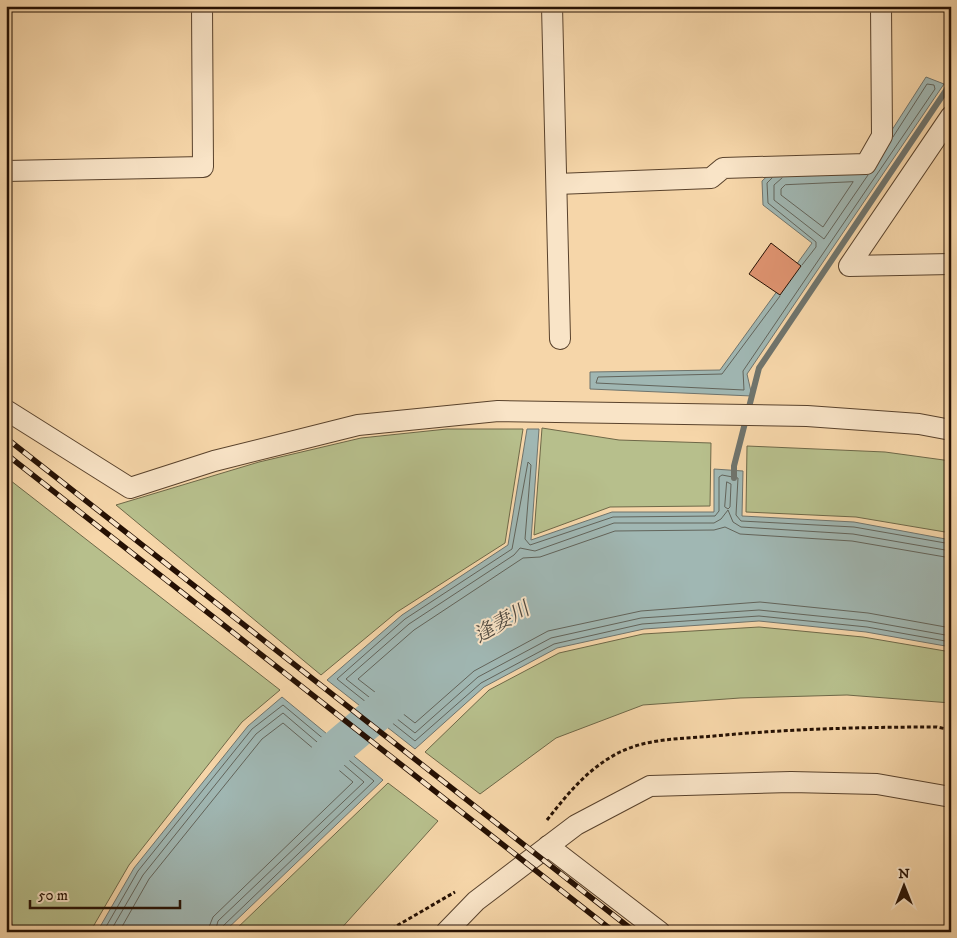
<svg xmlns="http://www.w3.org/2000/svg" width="957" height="938" viewBox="0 0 957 938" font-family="'IM FELL DW Pica','Noto Serif JP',serif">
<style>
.green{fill:#b7bf8c;stroke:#6e6848}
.water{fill:#a0b7b3;stroke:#6f746d}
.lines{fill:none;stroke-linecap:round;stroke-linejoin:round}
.shore{stroke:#62645b;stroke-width:1}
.stream{stroke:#6f746d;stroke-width:6}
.river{stroke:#a0b7b3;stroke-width:36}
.building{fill:#df9370;stroke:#251003}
.minor-casing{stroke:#59422c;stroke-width:22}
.path{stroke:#251003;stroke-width:3;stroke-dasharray:4 2.5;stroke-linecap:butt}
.minor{stroke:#f9e4c7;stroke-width:20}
.rail-casing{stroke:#251003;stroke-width:5.5}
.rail{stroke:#f9e4c7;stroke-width:4;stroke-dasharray:11;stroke-linecap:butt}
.labels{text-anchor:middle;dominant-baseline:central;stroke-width:4;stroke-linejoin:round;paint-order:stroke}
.water-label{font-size:20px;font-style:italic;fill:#504a41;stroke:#f9e4c7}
</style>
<rect width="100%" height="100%" fill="#f6d6a9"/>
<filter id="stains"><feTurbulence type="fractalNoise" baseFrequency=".004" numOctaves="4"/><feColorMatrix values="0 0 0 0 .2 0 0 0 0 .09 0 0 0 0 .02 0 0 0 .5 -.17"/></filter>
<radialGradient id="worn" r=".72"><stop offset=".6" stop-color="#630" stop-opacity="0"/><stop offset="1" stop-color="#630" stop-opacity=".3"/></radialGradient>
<g class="green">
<polygon points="542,428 619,440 711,443 710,506 610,507 534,535"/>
<polygon points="447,429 523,429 505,543 397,612 321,675 116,505 259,462 361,438"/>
<polygon points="747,446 885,452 951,461 951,533 856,517 746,512"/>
<polygon points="6,477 280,690 242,722 129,865 90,932 14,932 6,894"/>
<polygon points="759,627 863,637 951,652 951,703 847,695 740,698 643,705 556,738 480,794 425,752 489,690 559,653 643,634"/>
<polygon points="388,783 438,821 338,932 233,932"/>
</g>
<g class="water">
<polygon points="926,77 944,84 747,374 752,396 590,389 590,372 720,370 812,243 763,205 762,181 777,167 872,161"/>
<polygon points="527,429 539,429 531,540 612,512 714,512 714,469 743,471 742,516 854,522 951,540 951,647 866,632 759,621 644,629 557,648 484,687 415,749 327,680 402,615 508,545"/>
<polygon points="282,697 383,780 224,932 97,932 134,868 248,726"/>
</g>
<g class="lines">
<g class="shore">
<polyline points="772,178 767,183 768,203 816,242 816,247 802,265"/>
<polyline points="782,178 774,185 774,200 824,239 868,175"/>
<polygon points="853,182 823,227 781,195 781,189 785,185"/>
<polyline points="780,296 722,374 598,377 596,383 744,390 743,371 935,89 934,85 927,84 893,137"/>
<polygon points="727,482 731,484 730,507 728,509 725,507"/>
<polyline points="951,544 854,527 741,521 736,515 738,478 722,475 719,477 719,511 715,516 613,517 530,545 525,539 531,465 528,462 512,549 405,619 337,679 415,741 481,683 554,644 642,624 759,616 867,627 951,642"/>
<polyline points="951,551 853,534 741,527 733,522 728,510 721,519 714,523 614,523 535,551 520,548 514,555 409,624 346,679 415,733 478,677 551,638 641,618 759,610 867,621 951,636"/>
<polyline points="951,558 852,541 740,534 725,527 714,530 615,531 540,557 523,558 414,630 358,679 415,723 474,671 548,631 641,611 760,602 868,613 951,628"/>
<polyline points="103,932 138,871 252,729 283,705 374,781 223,926 221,932"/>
<polyline points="110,932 143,875 256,734 283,713 364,782 218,921 215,932"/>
<polyline points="119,932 149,879 262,739 283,723 353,782 213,917 207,932"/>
</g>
<polyline class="stream" points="734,478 734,466 759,368 951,83"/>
<polyline class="river" points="306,780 334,750 412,684"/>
</g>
<polygon class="building" points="771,243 801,266 780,295 749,274"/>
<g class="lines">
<defs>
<g id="minor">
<polyline points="552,6 560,339"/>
<polyline points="951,116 849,266 951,264"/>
<polyline points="6,171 203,167 202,6"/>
<polyline points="557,184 711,178 723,168 866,164 882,136 881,6"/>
<polyline points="6,410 130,488 214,461 358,425 498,411 807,416 919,424 951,430"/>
<polyline points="548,846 660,932"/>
<polyline points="446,932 476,901 576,825 650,786 791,782 877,784 951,797"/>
</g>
</defs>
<use href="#minor" class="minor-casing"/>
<g class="path">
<path d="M547,820c19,-24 37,-47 64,-63 30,-19 69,-18 103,-21 74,-7 148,-9 223,-9l14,3"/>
<polyline points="386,932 455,892"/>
</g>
<use href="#minor" class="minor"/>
<defs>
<g id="rail">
<polyline points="6,438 635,932"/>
<polyline points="6,454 614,932"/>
</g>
</defs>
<use href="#rail" class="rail-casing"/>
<use href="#rail" class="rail"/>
</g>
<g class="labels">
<g class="water-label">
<text transform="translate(502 623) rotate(-30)">逢妻川</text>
</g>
</g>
<rect width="957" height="938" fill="none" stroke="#f6d6a9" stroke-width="25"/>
<rect x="8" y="8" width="942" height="923" fill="none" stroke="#251003" stroke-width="2.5"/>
<rect x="12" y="12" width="932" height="913" fill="none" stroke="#251003"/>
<g transform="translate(904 886)" stroke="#f9e4c7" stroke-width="4" paint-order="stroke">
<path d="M0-4L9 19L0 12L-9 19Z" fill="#251003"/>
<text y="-8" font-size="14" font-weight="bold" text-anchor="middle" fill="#251003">N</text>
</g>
<path d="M30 900v8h150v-8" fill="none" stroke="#251003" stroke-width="2.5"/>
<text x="38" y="900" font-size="15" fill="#251003" stroke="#f9e4c7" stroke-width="4" paint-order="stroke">50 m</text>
<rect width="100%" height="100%" filter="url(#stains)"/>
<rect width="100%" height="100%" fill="url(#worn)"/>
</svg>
